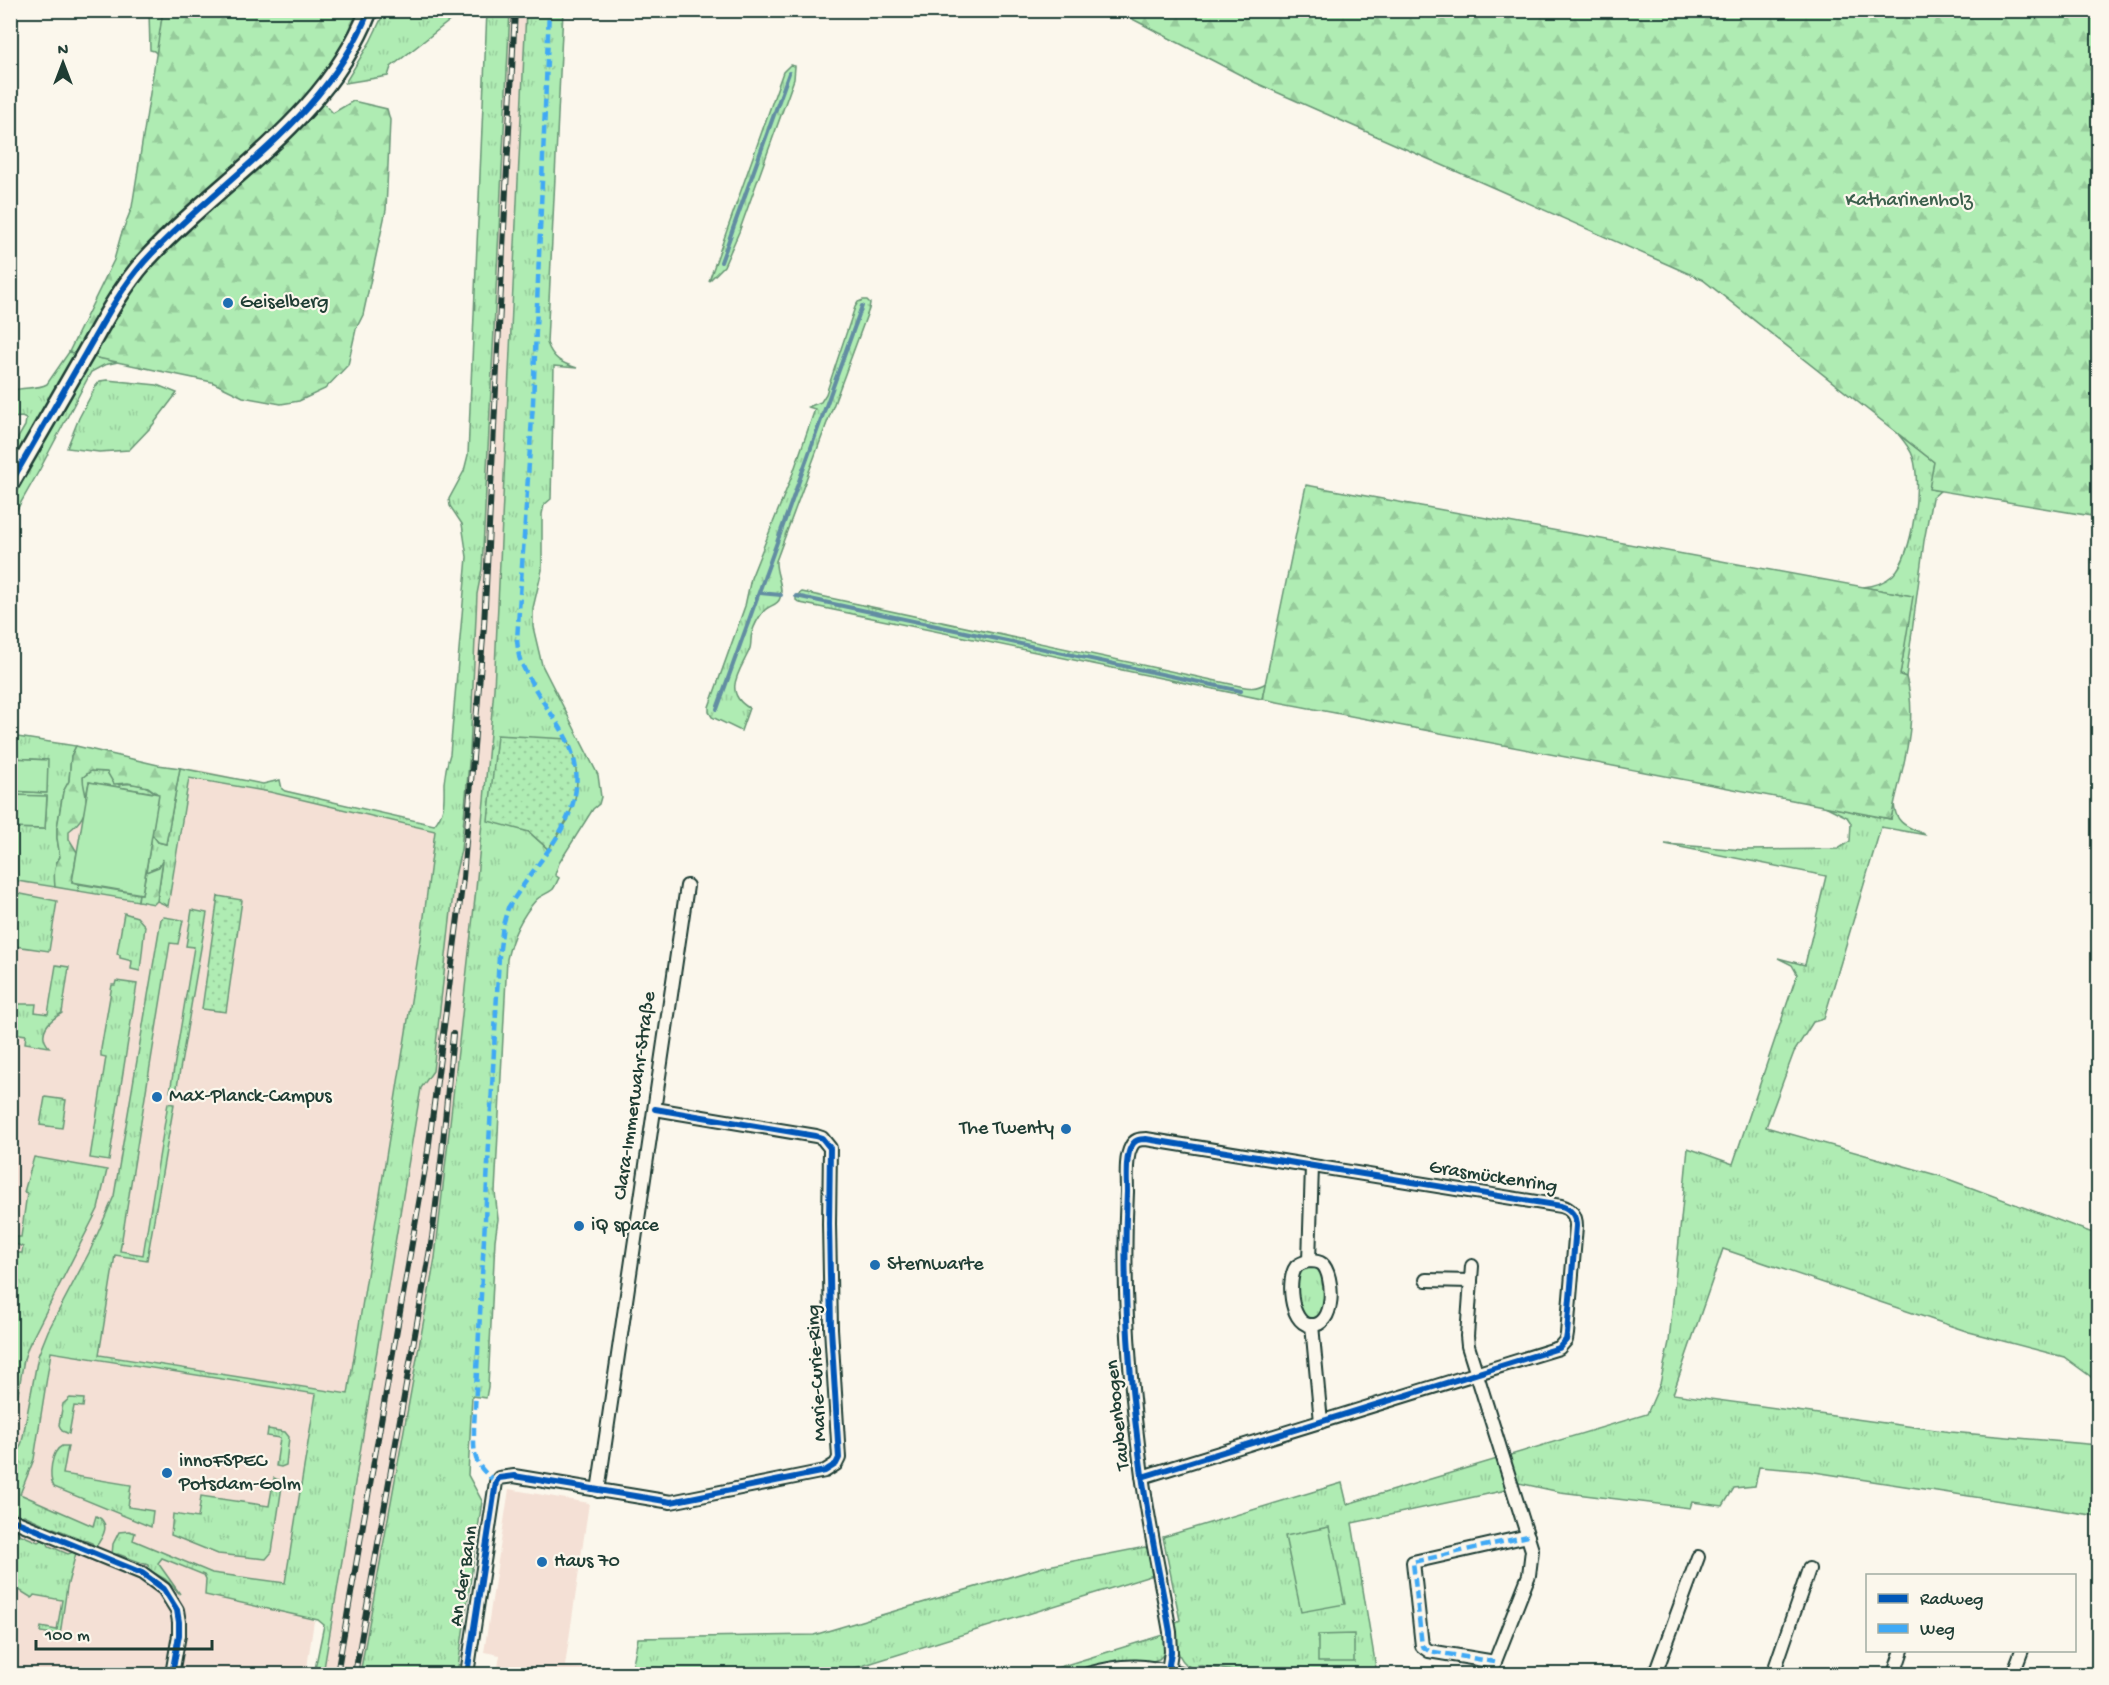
<svg xmlns="http://www.w3.org/2000/svg" width="2109" height="1685" viewBox="0 0 2109 1685" font-family="'Gochi Hand',sans-serif">
<style>
.built{fill:#f4e0d5}
.grass{fill:url(#grass-tufts);stroke:#679474;stroke-width:1.5;fill-rule:evenodd}
.forest{fill:url(#forest-firs);stroke:#679474;stroke-width:1.5}
.park{fill:url(#park-dots);stroke:#679474;stroke-width:1.5}
.pitch{fill:#afecb3;stroke:#679474;stroke-width:1.5}
.lines{fill:none;stroke-linecap:round;stroke-linejoin:round}
.stream{stroke:#628da2;stroke-width:4}
.street-casing{stroke:#1f3d34;stroke-width:16}
.secondary-casing{stroke:#1f3d34;stroke-width:21}
.street{stroke:#fbf7ec;stroke-width:12}
.secondary{stroke:#fbf7ec;stroke-width:16}
.rail-casing{stroke:#1f3d34;stroke-width:6}
.rail{stroke:#fbf7ec;stroke-width:4;stroke-dasharray:11;stroke-linecap:butt}
.quiet{stroke:#3fa9f5;stroke-width:4.5;stroke-dasharray:9 4.5;stroke-linecap:butt}
.cycleway-casing{stroke:#fbf7ec;stroke-width:10}
.cycleway{stroke:#0057b8;stroke-width:6}
.poi-dot{fill:#1f6fb2;stroke:#fbf7ec;stroke-width:2}
.labels{text-anchor:middle;dominant-baseline:central;stroke-width:4.5;stroke-linejoin:round;paint-order:stroke}
.park-label{font-size:20px;fill:#3c604d;stroke:#fbf7ec}
.poi-label{font-size:20px;fill:#1f3d34;stroke:#fbf7ec;text-anchor:start}
.street-label{font-size:20px;fill:#1f3d34;stroke:#fbf7ec}
</style>
<defs>
<pattern id="grass-tufts" width="24" height="20" patternUnits="userSpaceOnUse" patternTransform="scale(1.5)"><rect width="24" height="20" fill="#afecb3"/><path d="M3 7l-1-3M5 7V3M7 7l1-3M15 17l-1-3M17 17v-4M19 17l1-3" fill="none" stroke="#96cb9b"/></pattern>
<pattern id="forest-firs" width="22" height="20" patternUnits="userSpaceOnUse" patternTransform="scale(1.5)"><rect width="22" height="20" fill="#afecb3"/><path d="M5 1l3.5 6h-7zM16 11l3.5 6h-7z" fill="#96cb9b"/></pattern>
<pattern id="park-dots" width="8" height="8" patternUnits="userSpaceOnUse" patternTransform="scale(1.5)"><rect width="8" height="8" fill="#afecb3"/><path d="M2 2h.1M6 6h.1" fill="none" stroke="#96cb9b" stroke-width="1.8" stroke-linecap="round"/></pattern>
</defs>
<rect width="100%" height="100%" fill="#fbf7ec"/>
<filter id="ink" filterUnits="userSpaceOnUse"><feTurbulence type="fractalNoise" baseFrequency=".0167" numOctaves="2"/><feDisplacementMap in="SourceGraphic" scale="12" xChannelSelector="R" yChannelSelector="G"/><feConvolveMatrix kernelMatrix="1 2 1 2 8 2 1 2 1" color-interpolation-filters="sRGB"/></filter>
<g filter="url(#ink)">
<g class="built">
<polygon points="510,11 526,11 511,304 499,595 494,689 476,889 446,1164 435,1258 360,1674 323,1674 421,1088 433,1071 455,876 461,850 470,752 477,594 482,569"/>
<polygon points="11,736 63,743 158,765 200,770 263,784 435,831 422,932 348,1395 306,1674 11,1674"/>
<polygon points="509,1489 589,1503 565,1666 622,1674 497,1674 500,1655 484,1652"/>
</g>
<g class="grass">
<polygon points="149,11 163,11 157,54 154,51 150,50"/>
<polygon points="385,11 462,11 391,67 388,76 345,83 370,42"/>
<path d="M487,11h23l-28,558 -5,25 -7,158 -9,98 -6,26 -22,195 -12,17 -98,586h-9l10,-49 -6,-5 -113,-25 1,-16 -2,-4 -42,-17 -4,5 22,31 -15,-15 -16,-9 -1,-5 -30,-11 -6,1 1,-11 6,-12 10,-1 6,2 -2,7 79,33 73,10 31,-189 -265,-42 -17,107 -14,35 73,32 3,-10c16,7 7,21 -1,32l-3,-5 -38,-15 -4,2 -5,-2 -1,-4 -20,-9 -5,2 -8,-3 -1,-43 12,-29 16,-86 10,-25 42,-80 24,-55 47,-277 3,-2 19,3 -5,24 -8,-1 -50,308 23,4 25,-152 6,1 -27,156 -32,-5 -16,100 249,39 74,-462 13,-101 -165,-39 -81,-14 -21,128 -11,-5 6,-40 -4,6 -13,5 6,-38 6,8 8,2 14,-76 83,16 17,-4 2,9 3,2 149,34c12,-13 10,-27 10,-42 1,-10 3,-20 6,-29l17,-197 -5,-33 -12,-18 -1,-7 15,-28 4,-16z"/>
<path d="M526,11h37l-16,332c6,16 14,20 30,25l-23,-2 -3,133 -7,6 -2,9v56l-9,38v19l9,38 56,110 3,22 -2,7 -6,5 -34,54 -4,12 4,3c-2,3 -4,10 -7,12 -5,4 -11,5 -16,10 -15,17 -24,36 -29,59l-12,233 3,27 -3,21 -7,147 -2,11 -14,-2 -4,79 14,26 -25,173h-97l75,-416 41,-369 18,-200zM568,820l-20,29 -19,-17z"/>
<polygon points="790,65 795,66 794,79 739,232 724,266 709,281 783,72"/>
<path d="M863,300h4l3,3 -1,6 -93,252c-1,12 8,25 4,37 -2,8 -12,7 -17,14 -4,5 -9,14 -11,21 -2,6 0,12 -3,18 -9,20 -27,41 0,57l-8,23 -29,-14 -3,-5v-5l36,-101 6,-28 42,-105 22,-64 -7,-2 13,-5 5,-8 29,-87 3,-5z"/>
<path d="M69,352l9,2 -67,120v-24l14,-24 1,-7 -4,-2 -11,1v-27c12,-5 25,-1 36,-7z"/>
<polygon points="90,356 118,362 104,365 91,372 40,469 11,520 11,496"/>
<polygon points="107,380 157,385 177,393 152,426 129,450 99,452 67,448 79,418 96,386 100,381"/>
<path d="M1898,434l36,28 -4,27 10,2 -8,7 -8,43 -18,136 -6,-2 12,-79 -49,-9c12,-1 21,-4 30,-12 20,-20 29,-91 20,-118 -3,-9 -9,-16 -15,-23z"/>
<path d="M802,592l438,94c10,2 16,3 26,-3l-4,16 -462,-96 -4,-3v-4z"/>
<polygon points="11,736 76,746 71,756 69,781 63,792 57,828 57,838 60,857 56,863 55,887 11,880 11,828 45,829 47,797 11,795 11,791 46,793 47,760 11,758"/>
<path d="M91,771l16,1 12,13c12,-3 28,-1 36,8l-66,-11 -3,15 -3,-10v-10z"/>
<path d="M1894,803c1,22 15,24 32,32l-45,-8 -57,192 -11,3 -19,30 -28,75 174,49 158,59v150l-8,-9 -26,-19 -95,-25 -246,-83 -50,145 278,38 147,13v71l-290,-45 -49,-4 -4,19 -21,2 -11,18 -31,-4 -2,6 -130,-16 -41,-9 -17,8 -150,32 25,151h-126l-53,-9 -1,5c-23,-7 -20,-27 -23,-47l6,-3 -17,-83 179,-54 5,21 300,-90 13,-30 9,-42 19,-194 45,16 64,-190 -5,-9 -14,-7 27,7 21,-89 -161,-32 79,6 94,-1 12,-8 1,-18 -4,-6 -22,-11 66,13z"/>
<polygon points="79,884 139,894 138,901 78,891"/>
<polygon points="11,892 57,901 49,951 15,946 15,910 11,910"/>
<polygon points="192,910 207,913 176,1093 170,1092 194,947 186,946"/>
<polygon points="124,913 137,917 145,926 140,971 131,969 132,961 120,958 120,955 117,954"/>
<path d="M56,965l13,2 -7,46c-12,7 -26,19 -13,34l-24,-4 1,-8 -13,-2 -1,4h-1v-25l5,-1v-7h20l-1,8 13,2z"/>
<polygon points="116,981 137,984 109,1161 90,1158 106,1057 101,1056 101,1049 112,985 115,985"/>
<polygon points="45,1097 66,1100 62,1128 40,1125"/>
<polygon points="34,1157 107,1170 98,1209 28,1347 24,1359 11,1435 10,1306 17,1261 14,1260 15,1253 22,1253 23,1247 16,1244 17,1237 21,1237 27,1193 24,1192"/>
<path d="M1316,1266l8,8 2,31 -9,14h-10l-9,-6c0,-12 -6,-36 4,-44 3,-4 9,-3 14,-3z"/>
<polygon points="70,1398 84,1399 83,1407 74,1406 69,1434 62,1431 59,1425 63,1404"/>
<polygon points="268,1429 285,1432 289,1437 286,1465 281,1467 276,1466 280,1438 267,1436"/>
<path d="M62,1446h6l-5,28 68,11 -3,22 25,4 -2,16 -97,-40c-6,-10 -3,-36 8,-41z"/>
<polygon points="274,1478 279,1480 282,1486 272,1552 266,1559 218,1554 171,1535 173,1514 198,1518 201,1496 269,1506"/>
<polygon points="10,1527 17,1529 19,1534 38,1542 42,1540 47,1542 49,1546 68,1554 73,1552 76,1553 67,1587 60,1635 40,1632 41,1627 57,1630 62,1600 34,1595 32,1598 11,1585"/>
<polygon points="1145,1547 1156,1553 1160,1573 836,1674 631,1674 638,1638 814,1635 1043,1567"/>
<polygon points="1169,1633 1166,1652 1159,1659 1153,1661 1116,1660 1064,1674 1037,1674"/>
</g>
<g class="forest">
<polygon points="163,11 354,11 357,21 338,55 313,92 333,113 353,101 387,109 390,120 386,210 363,315 356,329 348,365 325,389 299,401 281,404 243,397 212,382 69,352 114,260 121,235 132,207"/>
<polygon points="1117,11 2098,11 2098,517 1929,489 1934,462 1703,280 1256,83"/>
<path d="M1306,485l607,111 -13,79 6,2c14,46 -6,96 -15,142l-629,-120z"/>
<path d="M76,746l82,19 22,3 -14,76 -8,-2 -6,-8 6,-40 -10,-7 -20,-4 -14,1 -7,-12 -16,-1 -8,6c0,9 2,12 3,20 2,15 -6,26 -17,34v8l8,13 -5,30 7,2 -1,7 -23,-4c-1,-10 -2,-21 5,-30l-3,-19v-10l6,-36 6,-11 2,-25z"/>
<polygon points="163,859 157,901 154,904 138,901 139,894 142,894 146,872 159,867"/>
</g>
<g class="park">
<path d="M497,735l71,4c18,49 8,70 -20,110l-19,-17 -41,-11z"/>
<polygon points="218,896 242,900 226,1012 202,1009"/>
</g>
<g class="pitch">
<polygon points="11,758 48,760 47,793 11,791"/>
<polygon points="89,782 159,794 142,894 72,882"/>
<polygon points="11,795 47,796 45,829 11,828"/>
<polygon points="1329,1527 1345,1604 1301,1612 1285,1536"/>
<polygon points="1354,1634 1354,1662 1318,1662 1318,1635"/>
</g>
<g class="lines">
<g class="stream">
<polyline points="721,262 789,73"/>
<polyline points="760,593 781,595"/>
<polyline points="796,596 1241,691"/>
<polyline points="717,709 862,306"/>
</g>
<defs>
<g id="street">
<path d="M1309,1261c4,0 9,0 13,3 12,10 15,65 -13,61 -19,-3 -22,-46 -13,-58 4,-4 8,-5 13,-6z"/>
<polyline points="1309,1261 1312,1166"/>
<polyline points="1472,1266 1467,1336 1468,1346 1532,1550 1529,1575 1490,1674"/>
<polyline points="1426,1280 1471,1281"/>
<polyline points="1312,1325 1321,1422"/>
<path d="M1142,1477l417,-129 7,-8 1,-6 9,-108c0,-11 -5,-17 -15,-20l-415,-67c-7,0 -12,1 -15,8 -6,11 -4,32 -4,45 -5,94 2,189 15,283 7,52 19,105 28,157l1,20 -3,19"/>
<polyline points="598,1491 687,886"/>
<polyline points="10,1519 142,1573 164,1589 177,1610 179,1622 179,1635 172,1674"/>
<polyline points="1495,1662 1429,1651 1422,1646 1413,1562 1528,1536"/>
<polyline points="467,1674 496,1482 499,1478 514,1476 671,1502 825,1471 836,1464 839,1458 831,1328 829,1224 830,1148 822,1138 816,1136 655,1109"/>
<path d="M1088,1674c40,-12 58,-8 98,0"/>
<polyline points="1655,1674 1698,1557"/>
<polyline points="1773,1674 1809,1569"/>
<polyline points="1894,1674 1902,1650"/>
<polyline points="2013,1674 2022,1650"/>
</g>
<path id="secondary" d="M10,484c25,-44 50,-87 75,-130 19,-33 34,-63 59,-92 76,-84 182,-141 225,-252"/>
</defs>
<use href="#street" class="street-casing"/>
<use href="#secondary" class="secondary-casing"/>
<use href="#street" class="street"/>
<use href="#secondary" class="secondary"/>
<defs>
<g id="rail">
<polyline points="337,1674 428,1151 463,878 484,626 515,10"/>
<polyline points="355,1674 432,1238 442,1153 453,1034"/>
</g>
</defs>
<use href="#rail" class="rail-casing"/>
<use href="#rail" class="rail"/>
<g class="quiet">
<path d="M496,1482c-24,-19 -22,-26 -22,-55l25,-471 4,-31 5,-17c39,-64 101,-109 48,-187 -12,-18 -26,-38 -35,-59 -3,-6 -3,-15 -4,-22l16,-237 16,-393"/>
<polyline points="1495,1662 1429,1651 1422,1646 1413,1562 1528,1536"/>
</g>
<defs>
<g id="cycleway">
<path d="M10,484c25,-44 50,-87 75,-130 19,-33 34,-63 59,-92 76,-84 182,-141 225,-252"/>
<path d="M1142,1477l417,-129 7,-8 1,-6 9,-108c0,-11 -5,-17 -15,-20l-415,-67c-7,0 -12,1 -15,8 -6,11 -4,32 -4,45 -5,94 2,189 15,283 7,52 19,105 28,157l1,20 -3,19"/>
<polyline points="10,1519 142,1573 164,1589 177,1610 179,1622 179,1635 172,1674"/>
<polyline points="467,1674 496,1482 499,1478 514,1476 671,1502 825,1471 836,1464 839,1458 831,1328 829,1224 830,1148 822,1138 816,1136 655,1109"/>
</g>
</defs>
<use href="#cycleway" class="cycleway-casing"/>
<use href="#cycleway" class="cycleway"/>
</g>
</g>
<g class="poi-dot">
<circle cx="228" cy="303" r="6"/>
<circle cx="157" cy="1097" r="6"/>
<circle cx="1066" cy="1129" r="6"/>
<circle cx="579" cy="1226" r="6"/>
<circle cx="875" cy="1265" r="6"/>
<circle cx="167" cy="1473" r="6"/>
<circle cx="542" cy="1562" r="6"/>
</g>
<g class="labels">
<g class="park-label">
<text x="1909" y="201">Katharinenholz</text>
</g>
<g class="poi-label">
<text x="240" y="303">Geiselberg</text>
<text x="169" y="1097">Max-Planck-Campus</text>
<text x="1054" y="1129" text-anchor="end">The Twenty</text>
<text x="591" y="1226">iQ space</text>
<text x="887" y="1265">Sternwarte</text>
<text x="179" y="1462">innoFSPEC<tspan x="179" dy="23">Potsdam-Golm</tspan></text>
<text x="554" y="1562">Haus 70</text>
</g>
<g class="street-label">
<text transform="translate(636 1096) rotate(-82)">Clara-Immerwahr-Straße</text>
<text transform="translate(1493 1178) rotate(9)">Grasmückenring</text>
<text transform="translate(818 1373) rotate(-93)">Marie-Curie-Ring</text>
<text transform="translate(1119 1415) rotate(-96)">Taubenbogen</text>
<text transform="translate(465 1576) rotate(-81)">An der Bahn</text>
</g>
</g>
<rect width="2109" height="1685" fill="none" stroke="#fbf7ec" stroke-width="36"/>
<rect x="18" y="18" width="2073" height="1649" fill="none" stroke="#1f3d34" stroke-width="2" filter="url(#ink)"/>
<rect x="1866" y="1574" width="210" height="78" fill="#fbf7ec" stroke="#a3ada2" stroke-width="1.5"/>
<rect x="1878" y="1594" width="30" height="9" fill="#0057b8" stroke="#a3ada2" stroke-width="1.5"/>
<text x="1920" y="1604" font-size="18" fill="#1f3d34">Radweg</text>
<rect x="1878" y="1624" width="30" height="9" fill="#3fa9f5" stroke="#a3ada2" stroke-width="1.5"/>
<text x="1920" y="1634" font-size="18" fill="#1f3d34">Weg</text>
<g transform="translate(63 63)" stroke="#fbf7ec" stroke-width="4.5" paint-order="stroke">
<path d="M0-4.5L10 22L0 15L-10 22Z" fill="#1f3d34"/>
<text y="-9" font-size="16" font-weight="bold" text-anchor="middle" fill="#1f3d34">N</text>
</g>
<path d="M36 1640v9h176v-9" fill="none" stroke="#1f3d34" stroke-width="3"/>
<text x="45" y="1640" font-size="18" fill="#1f3d34" stroke="#fbf7ec" stroke-width="4.5" paint-order="stroke">100 m</text>
</svg>
